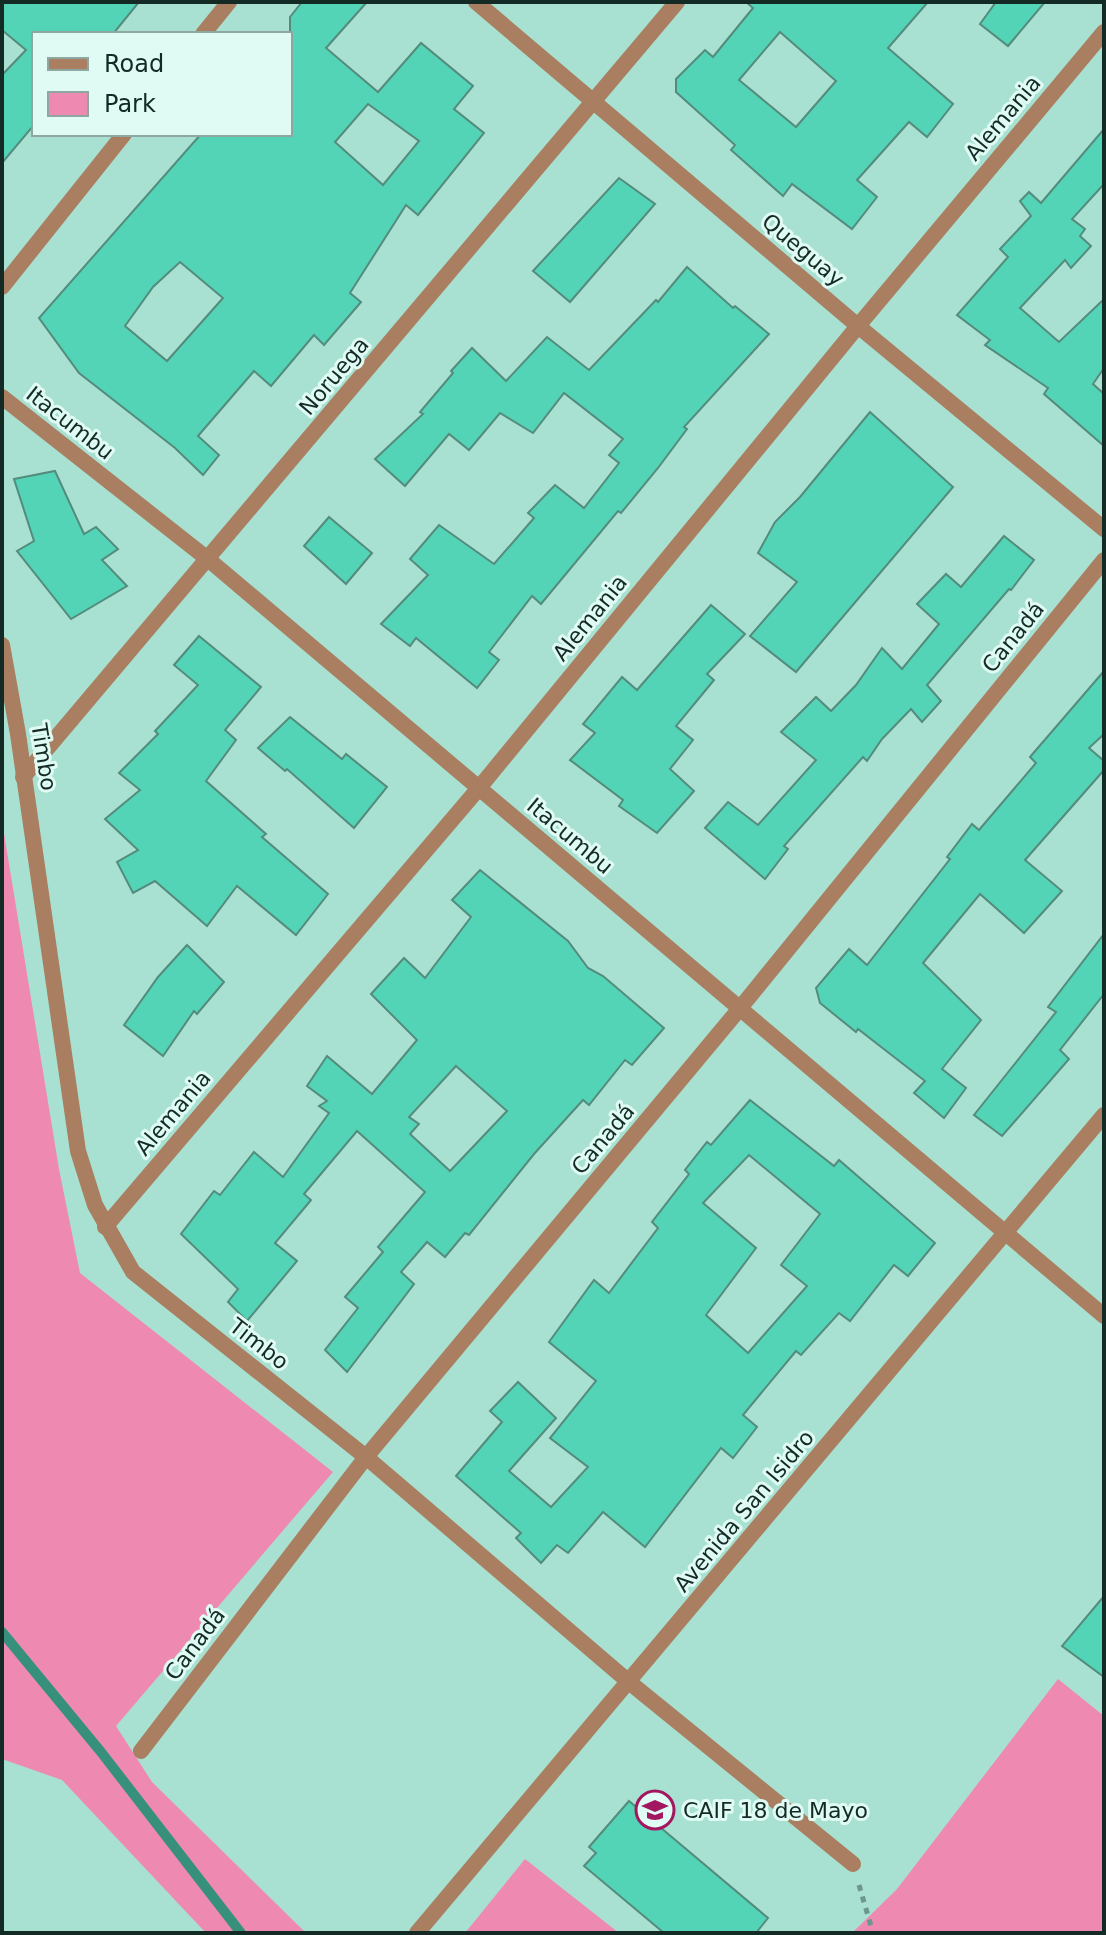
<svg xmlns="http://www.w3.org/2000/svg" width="1106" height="1935" viewBox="0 0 1106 1935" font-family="'DejaVu Sans',sans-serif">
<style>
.green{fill:#ee8ab1}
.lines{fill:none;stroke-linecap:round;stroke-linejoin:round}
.stream{stroke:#36907c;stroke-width:10}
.building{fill:#53d4b7;stroke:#548b7c;stroke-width:2;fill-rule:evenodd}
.path{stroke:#6c978c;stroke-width:5;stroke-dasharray:6 6;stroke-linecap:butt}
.minor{stroke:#a97e61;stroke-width:16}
.tertiary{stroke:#a97e61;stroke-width:16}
.labels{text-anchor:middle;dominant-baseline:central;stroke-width:6;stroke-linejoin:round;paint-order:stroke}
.street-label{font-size:22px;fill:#142b25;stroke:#dffbf3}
.poi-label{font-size:22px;fill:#142b25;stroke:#dffbf3;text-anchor:start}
</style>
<rect width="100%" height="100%" fill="#a8e1d1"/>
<g class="green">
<polygon points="2,821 59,1169 80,1273 333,1472 116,1726 152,1782 306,1933 206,1933 62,1780 2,1759"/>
<polygon points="1058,1679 1104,1716 1104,1933 852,1933 897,1889"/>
<polygon points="525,1859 619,1933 465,1933"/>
</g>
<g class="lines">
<polyline class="stream" points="2,1632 101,1752 241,1933"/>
</g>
<g class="building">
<polygon points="2,2 139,2 113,34 34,34 34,125 2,163 2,75 26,50 2,30"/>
<path d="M302,2h65l-41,46 52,44 43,-49 52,43 -19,23 30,24 -66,82 -12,-10 -56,88 11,9 -37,43 -10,-10 -43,51 -17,-15 -56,65 21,19 -16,20 -28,-27 -96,-75 -40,-55 162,-184h89v-117zM368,104l51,37 -36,44 -48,-43zM180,262l43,36 -56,63 -42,-35 28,-39z"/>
<path d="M746,2h182l-40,46 65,56 -26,33 -18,-15 -52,58 20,17 -25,32 -60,-45 -9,12 -52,-46 4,-5 -59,-53v-13l29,-29 8,7 40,-49zM780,32l56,49 -40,46 -57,-47z"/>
<polygon points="996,2 1045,2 1008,46 980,24"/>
<polygon points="1104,129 1104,184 1072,219 1085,229 1080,236 1091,246 1071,268 1065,260 1020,308 1059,342 1104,299 1104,368 1093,384 1104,394 1104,446 1044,394 1048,388 985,345 990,340 957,315 1008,257 1000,249 1031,216 1020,201 1029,192 1041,203"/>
<polygon points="619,178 655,204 570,302 533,271"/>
<polygon points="687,267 733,308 735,306 769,334 684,427 687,429 658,468 621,513 618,511 541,604 532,596 489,652 499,660 477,688 416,638 410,646 381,624 428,575 410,559 439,525 494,564 534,518 528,513 555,485 584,508 619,463 609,455 623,439 564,393 533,433 500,413 469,450 449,434 405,486 375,459 423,414 420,412 453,373 451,371 472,348 506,381 547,337 589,370 656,300 658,302"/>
<polygon points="870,412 953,487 796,672 750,636 797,582 758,553 775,522 800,497"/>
<polygon points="55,471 84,534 96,527 118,549 102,560 127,586 71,619 17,551 34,541 14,479"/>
<polygon points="329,517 372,553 346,584 304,546"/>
<polygon points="1004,536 1034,560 1011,590 1009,589 927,685 941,701 922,722 911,709 882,739 867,761 863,757 784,846 788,849 765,879 705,828 728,802 758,825 816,760 781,732 816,697 831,711 856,685 882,648 902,669 939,624 917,604 946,574 961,587"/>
<polygon points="711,605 745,634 707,674 714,680 676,726 693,740 670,769 694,791 657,833 619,806 623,800 570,760 595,733 583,724 622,677 637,690"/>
<polygon points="199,636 261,687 225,730 236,740 206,781 266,834 262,837 328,894 296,935 237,886 207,926 155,881 133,893 117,862 138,850 105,819 140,790 119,773 158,734 155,731 198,685 174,665"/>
<polygon points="1104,671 1104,734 1089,748 1104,761 1104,770 1025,860 1062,891 1024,933 980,894 923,963 981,1020 942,1069 966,1088 944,1118 914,1093 925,1081 858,1029 856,1032 820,1003 816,988 849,949 867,965 950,859 947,857 972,824 979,830 1036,763 1030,757"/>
<polygon points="290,717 342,759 346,754 387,787 354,828 287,769 285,771 258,748"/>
<path d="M480,870l88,71 20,27 15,8 61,52 -32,37 -7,-5 -36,45 -6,-5 -49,54 -65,81 -4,-2 -20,24 -18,-15 -26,30 13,12 -67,88 -22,-22 33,-42 -13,-11 38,-45 -5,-5 47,-55 -68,-61 -53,63 7,6 -36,43 22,18 -50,60 -19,-19 10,-13 -57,-55 33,-43 6,4 34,-43 29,25 46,-64 -10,-7 8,-5 -20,-15 20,-30 45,38 45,-54 -46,-46 33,-36 21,20 46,-61 -19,-17zM456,1066l51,45 -57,60 -40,-37 9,-10 -10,-7z"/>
<polygon points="1104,934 1104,994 1060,1050 1069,1059 1002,1136 974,1115 1056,1012 1048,1007"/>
<polygon points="187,945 224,982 197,1014 194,1011 163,1056 124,1025 158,977"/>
<path d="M750,1100l84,66 5,-6 96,83 -27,33 -14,-11 -44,56 -11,-8 -38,42 -5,-4 -53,64 14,12 -24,31 -12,-10 -76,99 -42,-35 -35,41 -11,-8 -16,18 -25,-25 5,-5 -65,-57 46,-54 -12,-11 28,-29 38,36 -47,53 42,36 37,-40 -38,-29 46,-57 -47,-39 45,-62 15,13 49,-65 -6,-6 37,-48 -4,-4 22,-28 4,3zM749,1155l71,59 -39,51 26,21 -59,67 -42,-38 50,-67 -53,-45z"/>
<polygon points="1104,1596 1104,1677 1062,1646"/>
<polygon points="629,1801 768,1918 756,1933 664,1933 584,1866 596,1853 589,1847"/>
</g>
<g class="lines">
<polyline class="path" points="859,1885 873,1933"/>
<g class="minor">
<polyline points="203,34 229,2"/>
<polyline points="2,287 124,134"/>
<polyline points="2,397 209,560 1104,1316"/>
<polyline points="2,645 18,734 78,1151 95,1205 133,1272 366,1457 629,1682 853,1864"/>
<polyline points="23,777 677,2"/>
<polyline points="105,1227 479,788 858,326 1104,32"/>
<polyline points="141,1751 366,1457 741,1007 1104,560"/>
</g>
<g class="tertiary">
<polyline points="476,2 858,326 1104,529"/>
<polyline points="417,1933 1104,1115"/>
</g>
</g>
<defs>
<symbol id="school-ring" viewBox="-11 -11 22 22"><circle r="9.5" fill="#dffbf3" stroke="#a21760" stroke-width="1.5"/><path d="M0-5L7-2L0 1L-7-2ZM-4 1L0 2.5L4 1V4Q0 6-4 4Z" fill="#a21760"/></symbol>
</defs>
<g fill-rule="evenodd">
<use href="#school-ring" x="633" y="1788" width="44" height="44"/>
</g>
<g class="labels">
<g class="street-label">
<text transform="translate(1003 118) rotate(-50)">Alemania</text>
<text transform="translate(803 250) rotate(40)">Queguay</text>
<text transform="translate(334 376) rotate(-50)">Noruega</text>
<text transform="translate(70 423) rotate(38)">Itacumbu</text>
<text transform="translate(590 618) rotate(-51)">Alemania</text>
<text transform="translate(1013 637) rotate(-51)">Canadá</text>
<text transform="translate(44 757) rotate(81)">Timbo</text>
<text transform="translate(570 836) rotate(40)">Itacumbu</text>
<text transform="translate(173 1113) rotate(-50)">Alemania</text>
<text transform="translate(603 1139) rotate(-50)">Canadá</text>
<text transform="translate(259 1344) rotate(38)">Timbo</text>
<text transform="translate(744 1511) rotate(-50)">Avenida San Isidro</text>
<text transform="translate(195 1644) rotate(-53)">Canadá</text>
</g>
<g class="poi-label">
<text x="683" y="1810">CAIF 18 de Mayo</text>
</g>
</g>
<rect width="1106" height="1935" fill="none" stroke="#142b25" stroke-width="8"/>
<rect x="32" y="32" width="260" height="104" fill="#dffbf3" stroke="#8ea8a1" stroke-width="2"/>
<rect x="48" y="58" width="40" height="12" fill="#a97e61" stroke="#8ea8a1" stroke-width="2"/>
<text x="104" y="72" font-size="24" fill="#142b25">Road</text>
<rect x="48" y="92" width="40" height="24" fill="#ee8ab1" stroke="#8ea8a1" stroke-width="2"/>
<text x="104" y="112" font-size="24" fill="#142b25">Park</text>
</svg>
